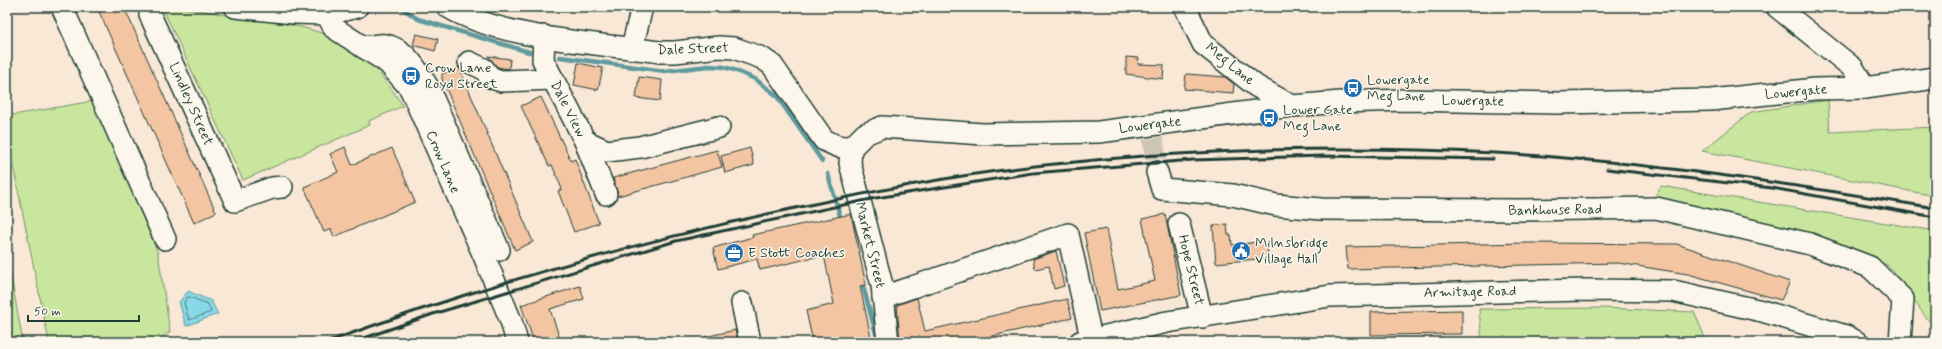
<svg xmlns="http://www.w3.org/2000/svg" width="1942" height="349" viewBox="0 0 1942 349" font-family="Mynerve,sans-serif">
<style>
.green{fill:#c8e69e;stroke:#749269}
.water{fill:#89d8e7;stroke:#5f9a9f}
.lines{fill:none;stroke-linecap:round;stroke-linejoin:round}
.shore{stroke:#497b7c;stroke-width:1}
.stream{stroke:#5f9a9f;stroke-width:4.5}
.building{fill:#f3c5a3;stroke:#1f3d34}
.minor-tunnel{stroke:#cdc6b6;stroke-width:21;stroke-dasharray:21 10;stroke-linecap:butt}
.minor-casing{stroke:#1f3d34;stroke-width:24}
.minor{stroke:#fbf7ec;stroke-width:21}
.rail{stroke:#1f3d34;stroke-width:3}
.labels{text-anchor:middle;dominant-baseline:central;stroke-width:3;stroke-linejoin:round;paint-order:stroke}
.street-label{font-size:14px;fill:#1f3d34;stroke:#fbf7ec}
.poi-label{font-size:14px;fill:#1f3d34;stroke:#fbf7ec;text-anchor:start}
</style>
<rect width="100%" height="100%" fill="#f9e8d6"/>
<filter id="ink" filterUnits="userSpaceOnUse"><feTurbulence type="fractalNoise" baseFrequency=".025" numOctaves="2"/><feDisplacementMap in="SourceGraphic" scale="8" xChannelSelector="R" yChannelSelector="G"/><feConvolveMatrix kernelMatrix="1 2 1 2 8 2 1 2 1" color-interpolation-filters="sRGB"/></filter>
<g filter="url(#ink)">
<g class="green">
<path d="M162,7c24,0 47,5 70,9 40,6 90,9 124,35 21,16 33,34 47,55l-34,15 1,4 -127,55z"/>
<polygon points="1828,100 1830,132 1935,127 1935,196 1702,151 1751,112"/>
<polygon points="93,101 158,253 170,332 155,342 49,342 7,136 7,116"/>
<polygon points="1661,186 1935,231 1935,321 1928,320 1889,266 1828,240 1652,201"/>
<polygon points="7,255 23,342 7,342"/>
<polygon points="1602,308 1694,312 1707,342 1482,342 1479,309"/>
</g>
<polygon class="water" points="188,291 211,301 218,314 186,326 179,302"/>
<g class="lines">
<polygon class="shore" points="188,297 190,297 208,304 211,312 189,320 184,303"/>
<g class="stream">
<polyline points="403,9 418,19 529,52"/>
<polyline points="560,57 665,71 709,66 724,67 734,70 755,79 776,95 822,161"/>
<polyline points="828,174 840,216"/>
<polyline points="863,286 876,334 880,338"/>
</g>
</g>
<g class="building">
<polygon points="97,7 124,7 216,212 194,223"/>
<polygon points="416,34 438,39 435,51 413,45"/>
<polygon points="488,56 510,59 509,69 497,67"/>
<polygon points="1126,57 1139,58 1138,64 1164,65 1163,79 1126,74"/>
<polygon points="578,63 603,68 598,90 574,85"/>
<polygon points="459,67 533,242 515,250 442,79 442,74"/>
<polygon points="1186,74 1225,77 1234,84 1233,93 1184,89"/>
<polygon points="639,77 662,80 660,101 636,98"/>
<polygon points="541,97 571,161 575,159 599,223 574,232 558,191 562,189 552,165 549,166 521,106"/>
<polygon points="345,147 352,165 392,148 415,202 334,237 331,229 324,232 304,187 338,172 330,154"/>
<polygon points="750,148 754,165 725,173 721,156"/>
<polygon points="717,150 722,167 618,196 613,178"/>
<polygon points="851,214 866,285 860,286 872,342 813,342 806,311 834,304 824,255 760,270 757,259 718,269 713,248 753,237 752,235"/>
<polygon points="1165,214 1181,295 1100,311 1084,233 1106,229 1118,289 1155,281 1142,219"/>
<polygon points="1227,224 1228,235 1231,235 1232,245 1267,241 1268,258 1216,263 1213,226"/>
<polygon points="1529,243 1677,244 1790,282 1781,300 1688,274 1618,263 1348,269 1346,247"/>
<polygon points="1056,251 1064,286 1054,289 1049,266 1035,269 1033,259"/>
<polygon points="580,286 584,299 550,309 561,342 534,342 521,305"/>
<polygon points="917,298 925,331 1067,299 1072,318 966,342 900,342 897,305"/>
<polygon points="1462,310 1462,334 1371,335 1371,312"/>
<polygon points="735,330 738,342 706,342 705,337"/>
</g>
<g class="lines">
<polyline class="minor-tunnel" points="1153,138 1157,172"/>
<defs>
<g id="minor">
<polyline points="62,7 165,239"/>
<polyline points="150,7 150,15 235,201 272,188 282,187"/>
<polyline points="235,7 294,13 327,14 357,7"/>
<path d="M448,7c53,32 150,36 212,45h15l44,-5 15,1 28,10 10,7 52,75 13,6 14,2"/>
<polyline points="1185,7 1203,44 1256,86 1292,106"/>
<polyline points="1777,7 1853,68 1865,88"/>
<polyline points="327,14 334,28 388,63 410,88 484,256 511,321 517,342"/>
<polyline points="544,36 543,60 585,141 607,151 640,147 719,127"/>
<path d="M363,47c7,0 16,-3 23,-2 20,4 31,25 42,42l71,163"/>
<polyline points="632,48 642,7"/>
<polyline points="469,62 484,69 490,77 501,81 553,79"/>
<polyline points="585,141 606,194"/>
<polyline points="851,148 865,134 882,127 983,134 1099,132 1292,106 1341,102 1406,100 1558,103 1711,100 1815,89 1865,88 1935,78"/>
<polyline points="851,148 850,163 882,285 888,342"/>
<polyline points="1157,172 1162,189 1233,195 1276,205 1321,209 1522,210 1656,208 1810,244 1870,267 1903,299 1900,342"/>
<polyline points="1179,224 1202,317"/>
<polyline points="883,297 1068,234 1092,342"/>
<polyline points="742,303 750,342"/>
<polyline points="1080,342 1167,322 1330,296 1587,290 1673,291 1762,311 1846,336 1857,342"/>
</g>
</defs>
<use href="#minor" class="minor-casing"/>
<use href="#minor" class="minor"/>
<g class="rail">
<polyline points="1607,169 1772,188 1935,217"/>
<path d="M327,342c154,-56 312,-101 473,-135 78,-17 156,-32 235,-41 152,-17 307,-21 460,-13 148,8 294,31 440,55"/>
<polyline points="353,342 433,314 676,241 876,198 1033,173 1193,160 1323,156 1493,159"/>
</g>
</g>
</g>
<defs>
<symbol id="bus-disc" viewBox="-11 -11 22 22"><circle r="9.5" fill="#1f6fb2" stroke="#fbf7ec"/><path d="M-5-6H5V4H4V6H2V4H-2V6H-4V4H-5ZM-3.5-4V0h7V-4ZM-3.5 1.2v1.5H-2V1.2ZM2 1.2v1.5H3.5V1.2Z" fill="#fff"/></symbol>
<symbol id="civic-disc" viewBox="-11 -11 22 22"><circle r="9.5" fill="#1f6fb2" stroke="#fbf7ec"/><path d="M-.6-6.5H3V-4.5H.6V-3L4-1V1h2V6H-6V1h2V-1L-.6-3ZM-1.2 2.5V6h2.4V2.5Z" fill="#fff"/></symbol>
<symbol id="office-disc" viewBox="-11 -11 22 22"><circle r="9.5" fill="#1f6fb2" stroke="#fbf7ec"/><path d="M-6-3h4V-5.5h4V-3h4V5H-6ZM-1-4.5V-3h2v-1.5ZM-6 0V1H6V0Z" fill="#fff"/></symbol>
</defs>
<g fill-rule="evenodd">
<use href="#bus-disc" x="400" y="65" width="22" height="22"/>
<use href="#bus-disc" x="1342" y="77" width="22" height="22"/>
<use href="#bus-disc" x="1258" y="107" width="22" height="22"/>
<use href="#civic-disc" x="1230" y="240" width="22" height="22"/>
<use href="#office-disc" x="723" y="242" width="22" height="22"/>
</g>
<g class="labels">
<g class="street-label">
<text transform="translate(693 49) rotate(-2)">Dale Street</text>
<text transform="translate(1230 64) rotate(39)">Meg Lane</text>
<text transform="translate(1796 92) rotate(-5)">Lowergate</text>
<text transform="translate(1473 101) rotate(1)">Lowergate</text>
<text transform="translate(191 104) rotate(66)">Lindley Street</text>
<text transform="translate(568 109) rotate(63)">Dale View</text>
<text transform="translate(1150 125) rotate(-7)">Lowergate</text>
<text transform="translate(443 162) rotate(67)">Crow Lane</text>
<text transform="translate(1555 210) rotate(-1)">Bankhouse Road</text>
<text transform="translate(870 245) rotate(76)">Market Street</text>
<text transform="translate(1191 270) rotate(76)">Hope Street</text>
<text transform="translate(1470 292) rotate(-1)">Armitage Road</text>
</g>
<g class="poi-label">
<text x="425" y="68">Crow Lane<tspan x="425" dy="16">Royd Street</tspan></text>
<text x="1367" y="80">Lowergate<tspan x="1367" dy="16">Meg Lane</tspan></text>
<text x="1283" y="110">Lower Gate<tspan x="1283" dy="16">Meg Lane</tspan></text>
<text x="1255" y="243">Milnsbridge<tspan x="1255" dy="16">Village Hall</tspan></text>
<text x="748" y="253">E Stott Coaches</text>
</g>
</g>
<rect width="1942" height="349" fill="none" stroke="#fbf7ec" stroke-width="24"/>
<rect x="12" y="12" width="1918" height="325" fill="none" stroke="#1f3d34" stroke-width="1.5" filter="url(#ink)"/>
<path d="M28 315v6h111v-6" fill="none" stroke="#1f3d34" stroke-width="2"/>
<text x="34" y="315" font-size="12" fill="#1f3d34" stroke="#fbf7ec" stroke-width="3" paint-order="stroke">50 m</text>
</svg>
